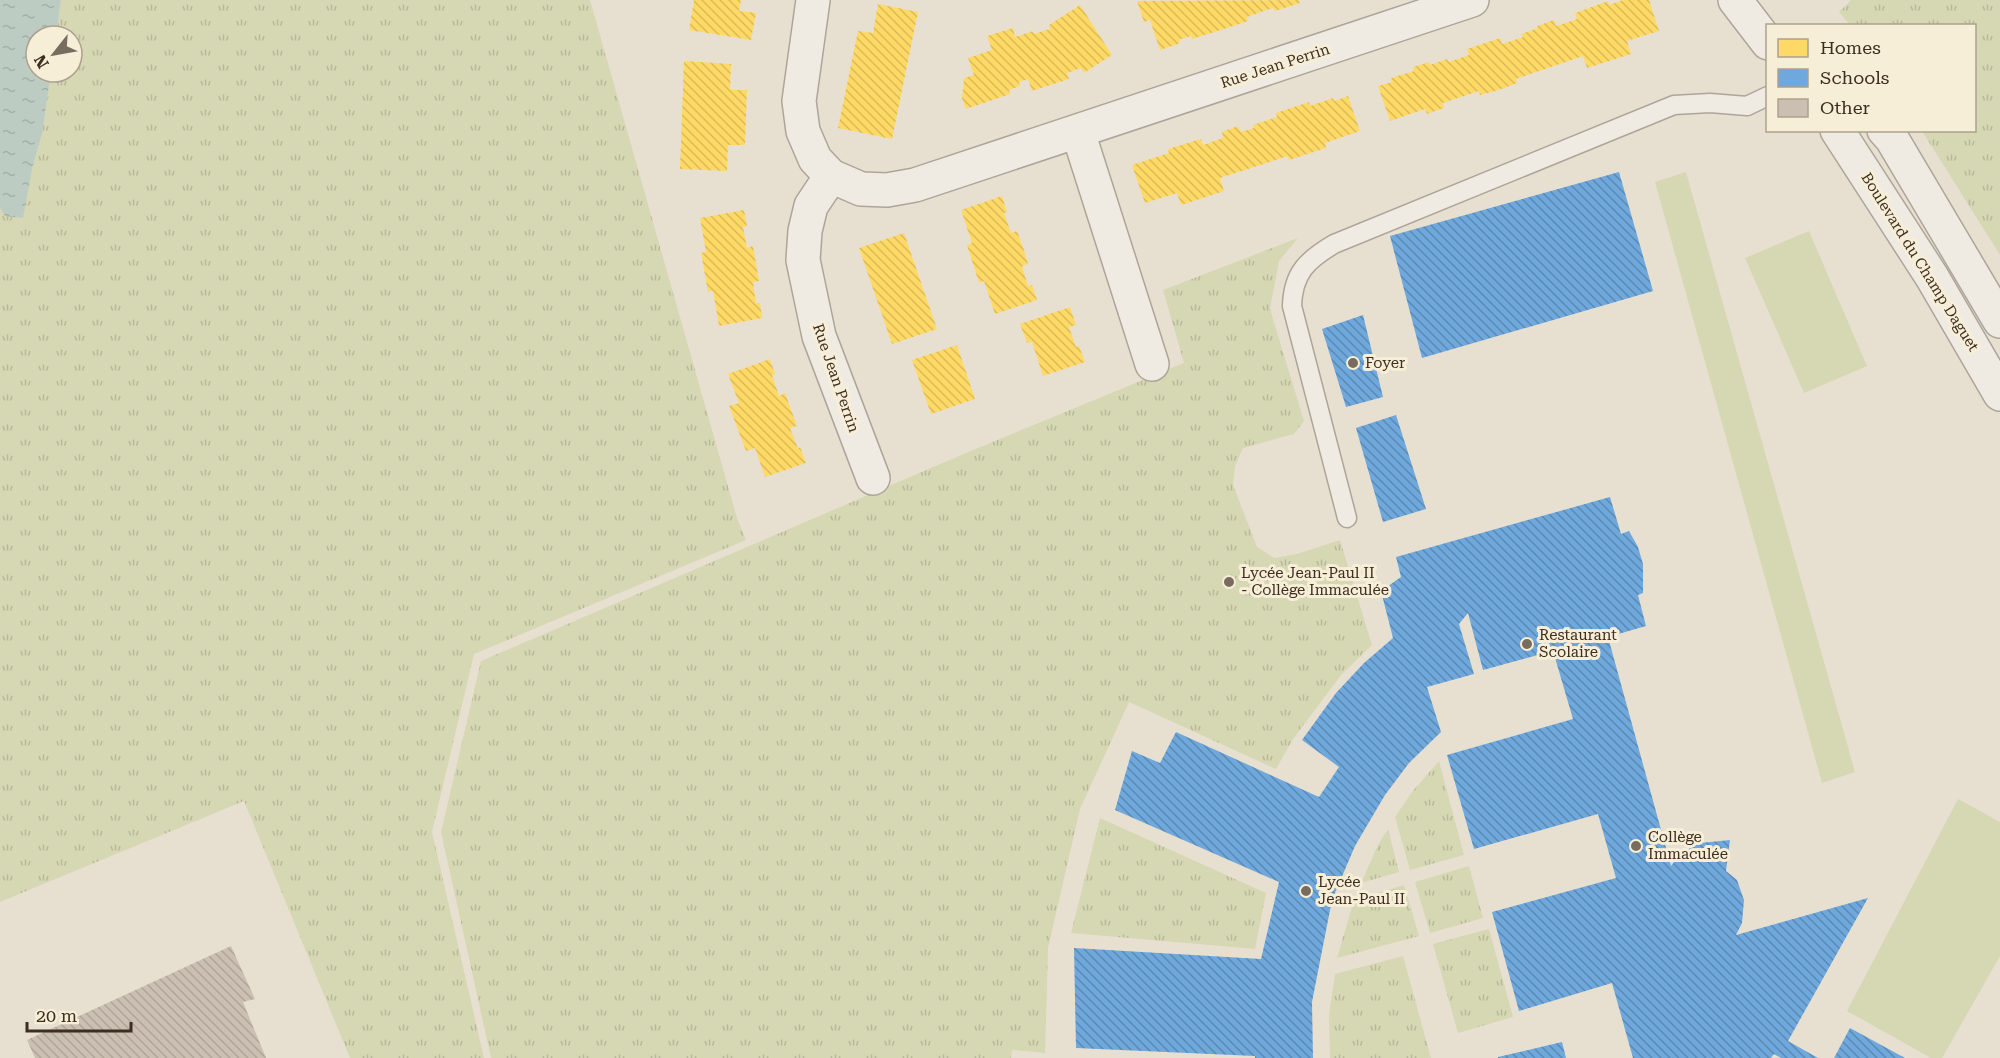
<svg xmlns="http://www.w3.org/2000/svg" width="2000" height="1058" viewBox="0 0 2000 1058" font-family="'Roboto Serif',serif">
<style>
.grass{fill:url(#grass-tufts)}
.pitch{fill:#d6d7b3}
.water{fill:url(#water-ripples)}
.homes{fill:url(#homes-back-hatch)}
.schools{fill:url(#schools-back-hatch)}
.building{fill:url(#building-back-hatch)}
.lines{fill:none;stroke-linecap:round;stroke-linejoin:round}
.service-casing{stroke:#ada599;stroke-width:21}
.minor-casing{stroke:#ada599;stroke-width:36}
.tertiary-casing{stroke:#ada599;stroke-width:36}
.service{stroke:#efebe3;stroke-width:18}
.minor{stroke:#efebe3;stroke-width:33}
.tertiary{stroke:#efebe3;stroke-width:33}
.poi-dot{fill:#786c5e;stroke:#f7eed8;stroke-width:2}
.labels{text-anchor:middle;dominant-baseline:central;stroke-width:6;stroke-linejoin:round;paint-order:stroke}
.street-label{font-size:15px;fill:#3d2e20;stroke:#f7eed8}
.poi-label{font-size:15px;fill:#3d2e20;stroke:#f7eed8;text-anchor:start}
</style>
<defs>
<pattern id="grass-tufts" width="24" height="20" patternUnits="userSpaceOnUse" patternTransform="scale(1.5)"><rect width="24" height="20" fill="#d6d7b3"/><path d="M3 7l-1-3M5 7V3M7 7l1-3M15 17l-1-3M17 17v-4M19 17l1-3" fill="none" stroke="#b9b99a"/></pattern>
<pattern id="water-ripples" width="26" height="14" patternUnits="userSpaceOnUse" patternTransform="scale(1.5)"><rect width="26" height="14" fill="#bcccc2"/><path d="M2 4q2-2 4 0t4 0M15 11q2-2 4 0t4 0" fill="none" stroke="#a2b0a6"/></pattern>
<pattern id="homes-back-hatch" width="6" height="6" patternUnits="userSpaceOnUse" patternTransform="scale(1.5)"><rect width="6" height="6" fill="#ffd966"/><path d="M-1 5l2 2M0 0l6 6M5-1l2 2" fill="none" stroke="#dbbb58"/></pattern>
<pattern id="schools-back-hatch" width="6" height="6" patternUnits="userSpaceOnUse" patternTransform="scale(1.5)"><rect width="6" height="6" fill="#6fa8dc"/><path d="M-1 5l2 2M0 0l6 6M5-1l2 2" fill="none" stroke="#5c89b2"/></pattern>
<pattern id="building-back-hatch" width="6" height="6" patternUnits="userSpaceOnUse" patternTransform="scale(1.5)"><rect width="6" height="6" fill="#cbbfb2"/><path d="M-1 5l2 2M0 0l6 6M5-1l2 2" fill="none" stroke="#afa499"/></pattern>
</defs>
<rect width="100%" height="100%" fill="#e7e0d1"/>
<g class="grass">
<polygon points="61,0 590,0 737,518 746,540 474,654 432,832 484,1058 350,1058 244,801 0,902 0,208 5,216 32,169 42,134 51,72 72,72 72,36 56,36"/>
<polygon points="1851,0 2000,0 2000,255 1922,131 1974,130 1974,26 1850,25 1839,12"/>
<polygon points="1298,238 1279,261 1270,309 1304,421 1294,434 1243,448 1235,466 1233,485 1257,547 1274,558 1297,554 1340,540 1372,645 1342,674 1293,739 1276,769 1129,702 1080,809 1048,948 1045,1053 1012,1050 1011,1058 491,1058 441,832 481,661 973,450 1184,363 1163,290"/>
<polygon points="1439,761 1464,855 1410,870 1395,817 1412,792"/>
<polygon points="1100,818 1266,893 1255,949 1071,933"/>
<polygon points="1388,829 1399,872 1361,883 1379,843"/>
<polygon points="1469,866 1483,918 1430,933 1415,882"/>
<polygon points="1404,885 1419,936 1337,958 1354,900"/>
<polygon points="1489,929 1513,1017 1458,1033 1433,944"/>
<polygon points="1403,956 1431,1058 1330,1058 1329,1014 1335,974"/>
</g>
<g class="pitch">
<polygon points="1686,172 1855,772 1822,783 1655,182"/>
<polygon points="1809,231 1867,366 1804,393 1745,258"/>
<polygon points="1958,799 2000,822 2000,956 1942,1058 1931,1058 1847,1011"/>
</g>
<polygon class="water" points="0,0 61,0 56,36 36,36 36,72 51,72 42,134 32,169 23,218 5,216 0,208"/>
<g class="homes">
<polygon points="694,0 741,0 739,11 756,13 751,40 689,30"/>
<polygon points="1299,0 1300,3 1275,11 1273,8 1247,17 1248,21 1227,28 1192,39 1191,36 1181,39 1178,44 1160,50 1150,20 1144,22 1137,1"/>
<polygon points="1623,0 1649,0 1659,31 1627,41 1631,54 1587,68 1583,56 1516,79 1517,83 1499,90 1480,95 1479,91 1443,103 1444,108 1427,114 1425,109 1390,121 1378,86 1392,82 1391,78 1414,71 1413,67 1429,62 1430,65 1447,59 1449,62 1469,55 1467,49 1500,38 1502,44 1523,37 1521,34 1538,28 1537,26 1554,20 1556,26 1577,19 1575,13 1608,1 1609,5"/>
<polygon points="878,4 918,12 892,139 838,128 858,31 873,33"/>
<polygon points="1080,5 1112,55 1084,73 1081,68 1067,73 1069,79 1032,91 1028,79 1019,82 1020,86 1009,90 1010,94 966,109 962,99 964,78 974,75 968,58 992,50 987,36 1013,28 1015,37 1033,31 1034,34 1050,29 1049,25"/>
<polygon points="684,61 731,64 730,90 747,90 745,145 728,145 727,171 680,169"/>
<polygon points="1348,96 1360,131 1325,143 1326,148 1289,160 1288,156 1220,178 1224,191 1203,198 1181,205 1177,193 1145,203 1132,165 1169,153 1168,149 1201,139 1203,145 1223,138 1222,132 1238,126 1241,132 1254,128 1253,125 1277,117 1276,113 1309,102 1310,106 1333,98 1334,101"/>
<polygon points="1002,196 1007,212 1004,213 1011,233 1017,231 1023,247 1028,264 1022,266 1028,286 1032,285 1037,300 995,314 984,281 979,283 967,245 972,243 961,210"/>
<polygon points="744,210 747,226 743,227 747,248 753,246 759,281 753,282 756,303 760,303 762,318 719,326 713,291 708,292 701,253 706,252 700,218"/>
<polygon points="904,233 937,329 892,344 859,248"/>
<polygon points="1070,307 1076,325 1069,327 1076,347 1079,346 1085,362 1043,376 1032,342 1027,343 1020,324"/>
<polygon points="957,345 975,399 931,414 912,360"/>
<polygon points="770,359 775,374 772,375 779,396 785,393 797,426 790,428 798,449 800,447 806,463 765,477 755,448 746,451 729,406 739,403 728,374"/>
</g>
<g class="schools">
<polygon points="1619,172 1653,291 1422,358 1390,236"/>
<polygon points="1363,315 1383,397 1346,407 1322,329"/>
<polygon points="1396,415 1426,509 1383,522 1356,428"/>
<polygon points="1610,497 1621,534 1629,531 1638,547 1643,564 1643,593 1638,595 1646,626 1608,637 1671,866 1681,853 1700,843 1730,840 1726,871 1737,880 1744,900 1742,923 1736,935 1868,898 1788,1041 1818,1058 1781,1058 1774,1054 1771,1058 1633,1058 1612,983 1519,1011 1492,912 1616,878 1598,814 1474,849 1447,755 1573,719 1553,651 1483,670 1468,613 1459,624 1474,674 1427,687 1441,732 1409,763 1385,795 1355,846 1332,900 1312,1002 1313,1058 1255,1058 1255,1056 1076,1048 1074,948 1261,959 1279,882 1115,810 1132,751 1160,763 1176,732 1319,797 1339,767 1302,740 1336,693 1364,663 1393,638 1381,591 1401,577 1396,557"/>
<polygon points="1850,1028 1905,1058 1834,1058"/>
<polygon points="1562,1042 1566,1058 1498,1058 1498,1057"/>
</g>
<polygon class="building" points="231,946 255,999 243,1002 266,1058 35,1058 27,1040"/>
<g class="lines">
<defs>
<path id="service" d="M1347,518l-55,-212c1,-33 15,-46 42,-62l340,-139 36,-2 37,3 21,-10"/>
<g id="minor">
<polyline points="813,0 799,101 803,131 815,159 831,176 861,189 887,190 915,185 1472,0"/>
<polyline points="1078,132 1152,364"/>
<polyline points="831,176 811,206 805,231 803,260 819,336 873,478"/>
</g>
<g id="tertiary">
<polyline points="1735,0 1768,43"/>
<polyline points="1837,130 1932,277 2000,394"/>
<polyline points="1884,130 1892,139 2000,321"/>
</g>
</defs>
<use href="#service" class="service-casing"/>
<use href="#minor" class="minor-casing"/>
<use href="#tertiary" class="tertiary-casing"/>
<use href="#service" class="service"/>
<use href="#minor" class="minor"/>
<use href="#tertiary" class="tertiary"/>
</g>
<g class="poi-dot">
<circle cx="1353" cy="363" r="6"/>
<circle cx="1229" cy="582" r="6"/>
<circle cx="1527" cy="644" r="6"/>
<circle cx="1636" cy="846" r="6"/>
<circle cx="1306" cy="891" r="6"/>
</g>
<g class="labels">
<g class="street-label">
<text transform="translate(1275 66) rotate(-18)">Rue Jean Perrin</text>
<text transform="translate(1920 262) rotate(58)">Boulevard du Champ Daguet</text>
<text transform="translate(836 378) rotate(71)">Rue Jean Perrin</text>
</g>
<g class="poi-label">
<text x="1365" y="363">Foyer</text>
<text x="1241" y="573">Lycée Jean-Paul II<tspan x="1241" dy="17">- Collège Immaculée</tspan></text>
<text x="1539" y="635">Restaurant<tspan x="1539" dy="17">Scolaire</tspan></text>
<text x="1648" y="837">Collège<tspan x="1648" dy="17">Immaculée</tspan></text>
<text x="1318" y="882">Lycée<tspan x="1318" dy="17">Jean-Paul II</tspan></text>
</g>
</g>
<rect x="1766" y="24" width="210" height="108" fill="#f7eed8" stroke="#ada18e" stroke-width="1.5"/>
<rect x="1778" y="39" width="30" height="18" fill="#ffd966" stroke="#ada18e" stroke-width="1.5"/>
<text x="1820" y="54" font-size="18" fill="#3d2e20">Homes</text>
<rect x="1778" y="69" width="30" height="18" fill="#6fa8dc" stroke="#ada18e" stroke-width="1.5"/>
<text x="1820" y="84" font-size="18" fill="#3d2e20">Schools</text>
<rect x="1778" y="99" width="30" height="18" fill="#cbbfb2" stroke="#ada18e" stroke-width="1.5"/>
<text x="1820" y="114" font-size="18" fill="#3d2e20">Other</text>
<g transform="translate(54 54) rotate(239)"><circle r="28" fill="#f7eed8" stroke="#ada18e" stroke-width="1.5"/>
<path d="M0-4.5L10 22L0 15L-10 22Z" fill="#786c5e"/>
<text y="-9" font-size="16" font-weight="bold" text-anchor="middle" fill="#3d2e20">N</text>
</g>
<path d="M27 1022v9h104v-9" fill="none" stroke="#3d2e20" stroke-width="3"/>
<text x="36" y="1022" font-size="18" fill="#3d2e20" stroke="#f7eed8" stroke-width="4.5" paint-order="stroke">20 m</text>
</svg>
